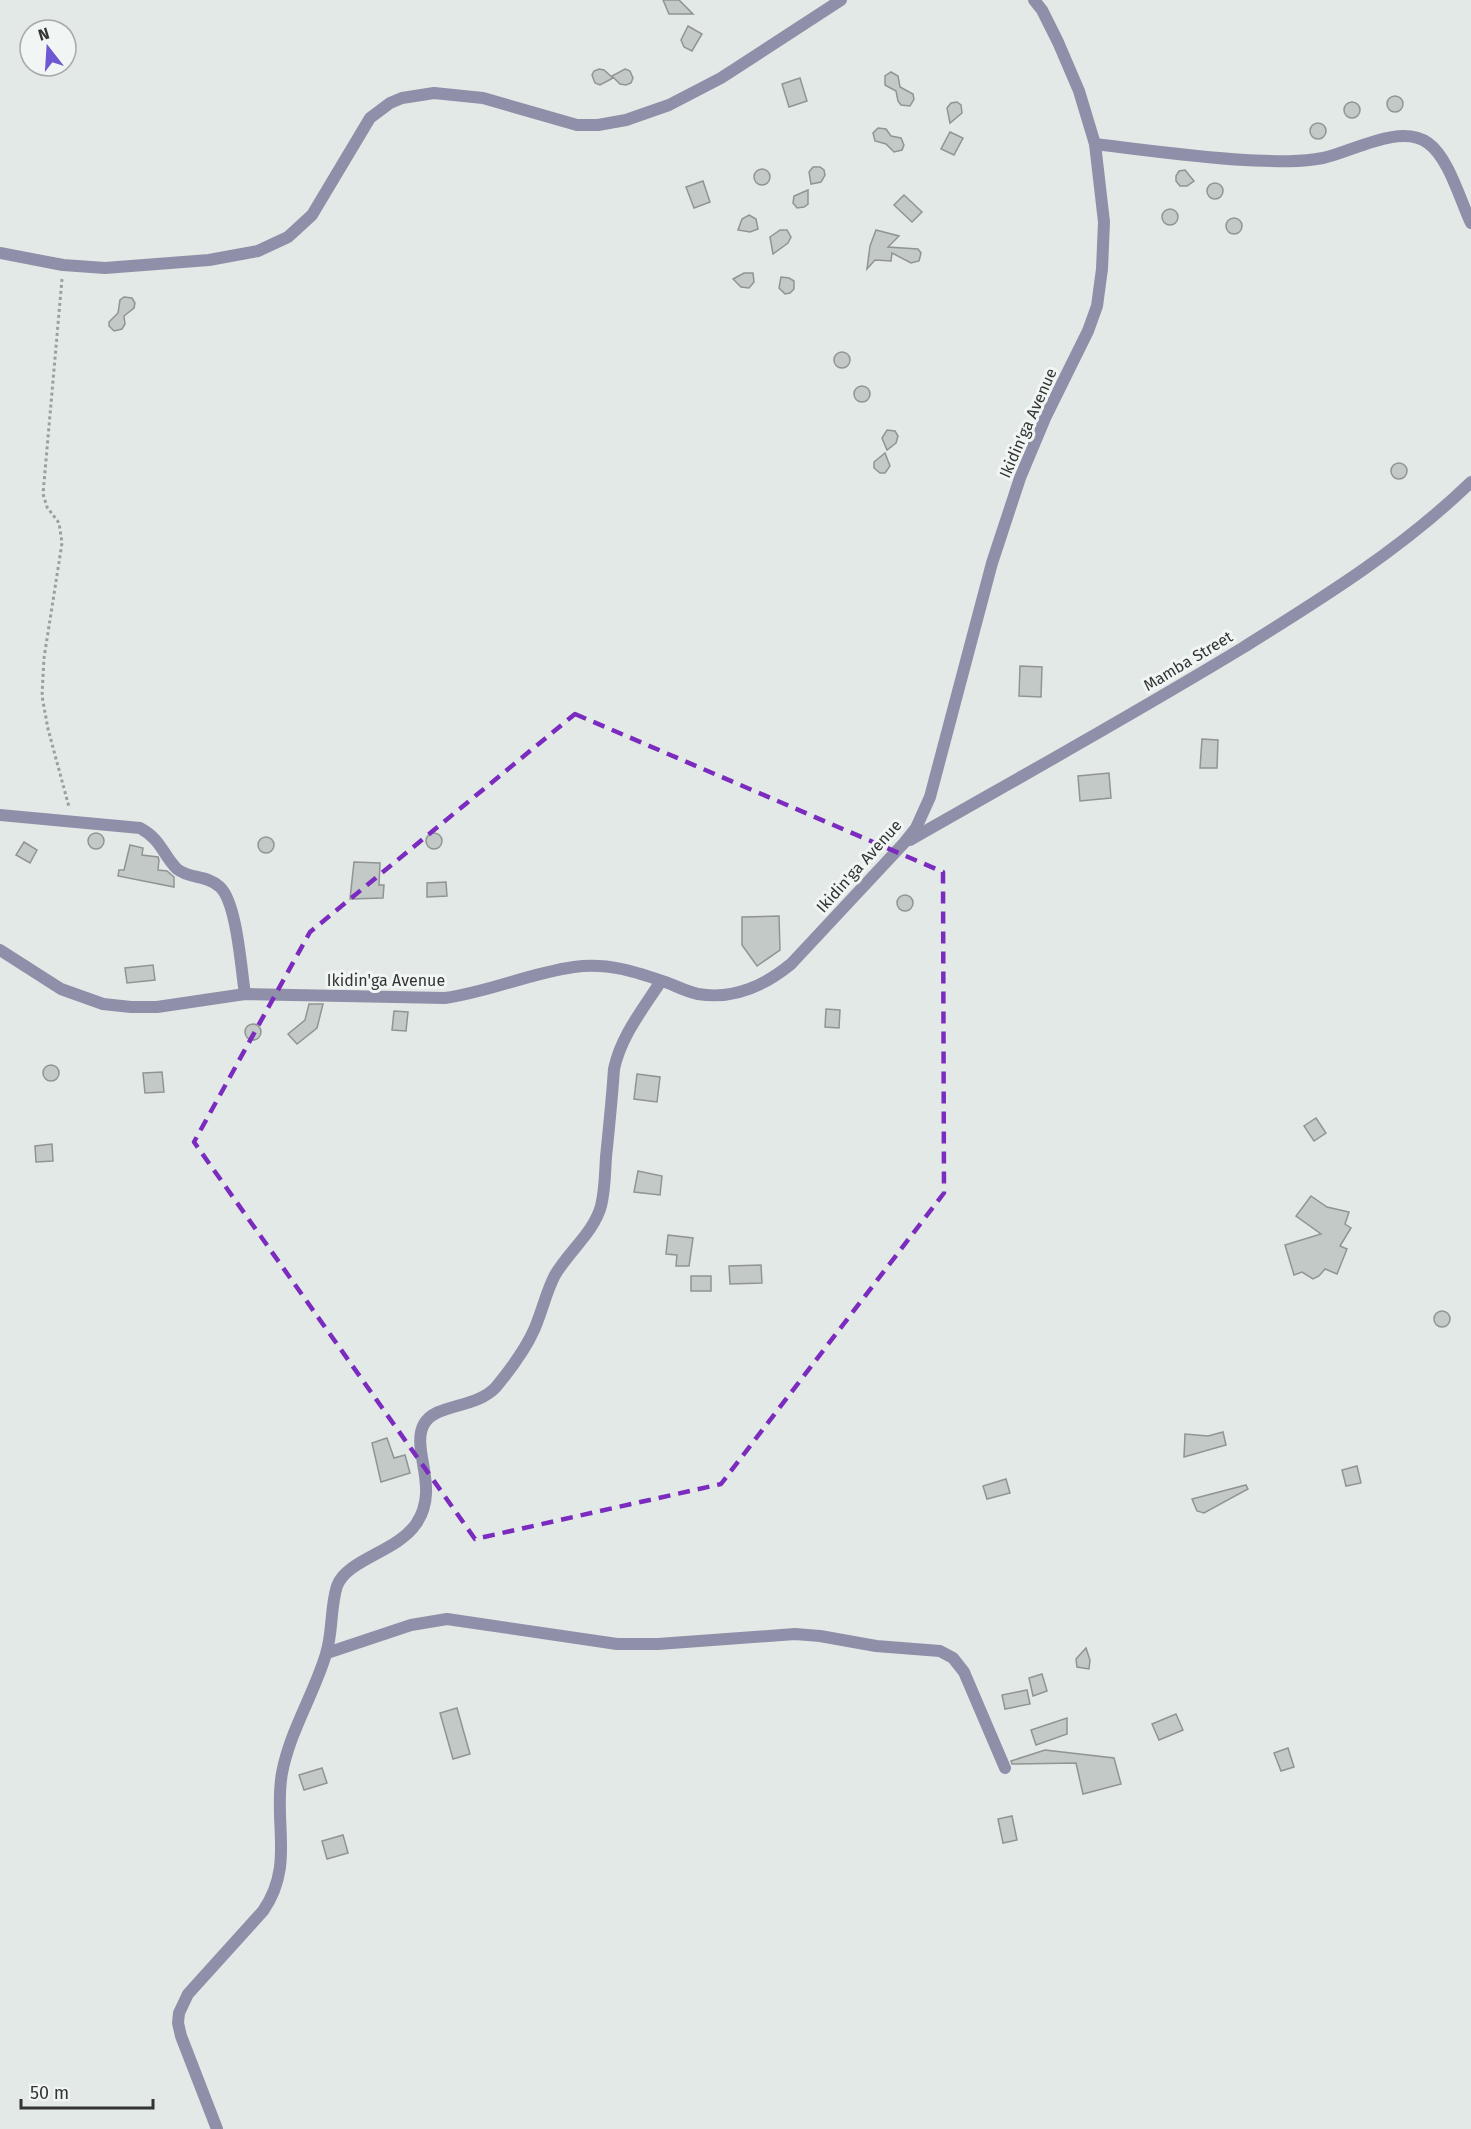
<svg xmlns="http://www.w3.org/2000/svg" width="1471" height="2129" viewBox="0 0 1471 2129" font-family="'Fira Sans',sans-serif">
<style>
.building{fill:#c3c9c6;stroke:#909593;stroke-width:1.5}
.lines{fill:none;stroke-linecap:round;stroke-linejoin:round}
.path{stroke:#9ba09d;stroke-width:3;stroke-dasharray:3 3;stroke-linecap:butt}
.minor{stroke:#908fa9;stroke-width:12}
.marked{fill:none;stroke:#7b2cbf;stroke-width:4.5;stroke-dasharray:12 8;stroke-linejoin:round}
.labels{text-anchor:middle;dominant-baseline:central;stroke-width:6;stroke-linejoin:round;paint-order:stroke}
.street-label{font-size:16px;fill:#333534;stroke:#f1f6f4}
</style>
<rect width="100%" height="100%" fill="#e3e9e6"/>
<g class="building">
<polygon points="663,0 679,0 693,14 669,14"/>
<polygon points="688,26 702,34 692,51 684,47 681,40"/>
<polygon points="599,69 604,70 613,78 600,85 595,83 592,75 594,71"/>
<polygon points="625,69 630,71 633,78 631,83 626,85 620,84 612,76"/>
<polygon points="891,72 898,76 900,87 913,94 914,99 910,106 901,105 898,101 896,91 885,85 885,76"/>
<polygon points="800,78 807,101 789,107 782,84"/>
<circle cx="1395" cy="104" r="8"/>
<circle cx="1352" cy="110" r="8"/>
<polygon points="957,102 961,105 962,113 950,123 947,108 951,103"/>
<circle cx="1318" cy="131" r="8"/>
<polygon points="878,128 886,129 891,136 901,138 904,145 902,150 894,152 886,144 875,141 873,133"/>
<polygon points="950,132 963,138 954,155 941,149"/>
<polygon points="813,167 820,167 824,170 825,175 821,182 811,184 809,172"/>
<circle cx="762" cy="177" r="8"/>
<polygon points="1185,170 1194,181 1187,186 1180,186 1176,181 1176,176 1179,171"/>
<polygon points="703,181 710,202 694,208 686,187"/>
<circle cx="1215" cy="191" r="8"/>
<polygon points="808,190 808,204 804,207 797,208 793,203 794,196"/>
<polygon points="904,195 922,212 912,222 894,205"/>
<circle cx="1170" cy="217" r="8"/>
<polygon points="749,215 756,219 758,229 750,232 738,230 742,219"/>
<circle cx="1234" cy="226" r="8"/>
<polygon points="780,230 787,230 791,237 788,243 773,254 770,237"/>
<polygon points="876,230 899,236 888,247 918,249 921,253 919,261 911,263 892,253 891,261 875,260 867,269 870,246"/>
<polygon points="744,273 753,273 754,282 749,288 741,287 733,279"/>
<polygon points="781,277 789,278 794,281 794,289 790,293 785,294 779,288"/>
<polygon points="124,297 132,298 135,303 134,308 124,316 125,324 122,329 114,331 109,326 109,322 118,313 120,300"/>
<circle cx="842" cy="360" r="8"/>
<circle cx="862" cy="394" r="8"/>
<polygon points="887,430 895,431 898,436 896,443 887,450 882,438"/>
<polygon points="885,453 890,466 885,473 880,473 874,468 874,462"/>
<circle cx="1399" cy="471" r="8"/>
<polygon points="1020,666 1042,667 1041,697 1019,696"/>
<polygon points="1202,739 1218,740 1217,768 1200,768"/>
<polygon points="1109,773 1111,798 1080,801 1078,776"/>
<circle cx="96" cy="841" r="8"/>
<circle cx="434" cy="841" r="8"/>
<circle cx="266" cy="845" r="8"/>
<polygon points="24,842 37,850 30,863 16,855"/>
<polygon points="130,845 143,848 142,855 158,857 159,860 158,870 167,871 174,877 174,887 118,876 119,870 124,870"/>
<polygon points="354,862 380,863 379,885 384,885 383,898 350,899"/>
<polygon points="446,882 447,896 427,897 427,883"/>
<circle cx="905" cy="903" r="8"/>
<polygon points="779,916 780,950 757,966 742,945 742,917"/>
<polygon points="153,965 155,980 127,983 125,968"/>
<polygon points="309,1004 323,1004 317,1028 297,1044 288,1034 305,1020"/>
<polygon points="826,1009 840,1010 839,1028 825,1027"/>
<polygon points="394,1011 408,1012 406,1031 392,1030"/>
<circle cx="253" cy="1032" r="8"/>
<circle cx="51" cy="1073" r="8"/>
<polygon points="162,1072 164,1092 145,1093 143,1073"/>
<polygon points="637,1074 660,1077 657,1102 634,1099"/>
<polygon points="1316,1118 1326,1133 1314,1141 1304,1126"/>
<polygon points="52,1144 53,1161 36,1162 35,1146"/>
<polygon points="638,1171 662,1176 660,1195 634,1192"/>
<polygon points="1311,1196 1327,1207 1349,1212 1345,1224 1351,1228 1340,1246 1347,1249 1337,1274 1325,1269 1319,1276 1313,1279 1302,1272 1294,1275 1285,1245 1321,1234 1296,1216"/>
<polygon points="668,1235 693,1238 689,1266 676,1266 677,1255 666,1254"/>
<polygon points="761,1265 762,1283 730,1284 729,1266"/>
<rect x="691" y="1276" width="20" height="15"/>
<circle cx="1442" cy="1319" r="8"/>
<polygon points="1223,1432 1226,1445 1184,1457 1185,1434 1208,1436"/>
<polygon points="387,1438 394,1458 405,1455 410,1473 381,1482 372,1443"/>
<polygon points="1357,1466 1361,1483 1346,1486 1342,1470"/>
<polygon points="1006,1479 1010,1493 987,1499 983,1486"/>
<polygon points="1246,1485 1248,1489 1204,1513 1197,1511 1192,1499"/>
<polygon points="1086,1648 1090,1660 1089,1669 1077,1667 1076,1659"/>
<polygon points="1042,1674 1047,1691 1033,1696 1029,1678"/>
<polygon points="1027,1690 1030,1704 1005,1709 1002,1695"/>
<polygon points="457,1708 470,1754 453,1759 440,1713"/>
<polygon points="1176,1714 1183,1730 1159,1740 1152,1724"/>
<polygon points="1067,1718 1067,1734 1036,1745 1031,1730"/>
<polygon points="1288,1748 1294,1767 1281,1771 1274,1753"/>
<polygon points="1045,1750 1114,1758 1121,1784 1083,1794 1076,1763 1012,1764 1011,1761"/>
<polygon points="322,1768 327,1783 304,1790 299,1775"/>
<polygon points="1012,1816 1017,1840 1003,1843 998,1819"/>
<polygon points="343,1835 348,1853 327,1859 322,1841"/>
</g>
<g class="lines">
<polyline class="path" points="62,279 43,494 47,507 59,523 62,543 44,658 42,696 48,729 69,807"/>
<g class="minor">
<path d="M1095,144c50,6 100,13 150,16 26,1 52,3 78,-2 29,-6 77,-35 105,-15 21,15 32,57 43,80"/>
<polyline points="0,253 63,265 105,268 209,260 258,251 288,237 312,215 370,118 390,103 402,98 434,93 483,98 577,125 598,125 626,120 669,105 721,78 841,0"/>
<path d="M0,815l140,13c22,12 22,26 37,41 12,10 31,6 43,18 17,16 21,82 25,107"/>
<path d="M910,840c112,-64 224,-126 334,-193 80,-50 159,-99 227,-165"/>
<path d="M0,950l61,39 42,15 28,3h26l88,-13 200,4c44,-6 85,-25 129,-31 33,-5 63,5 94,16 10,4 20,9 30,11 36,6 66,-8 93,-30l113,-121 12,-15 14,-31 62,-234 28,-85 26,-62 42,-85 9,-25 5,-37 2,-47 -9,-78 -16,-53 -21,-49 -16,-32 -8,-10"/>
<polyline points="327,1653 411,1625 447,1619 617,1644 658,1644 795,1634 820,1636 876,1646 940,1651 953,1658 964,1672 1005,1768"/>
<path d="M217,2129l-36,-93 -3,-13 1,-10 9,-19 75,-83c32,-46 10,-88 19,-138 8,-42 32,-79 44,-119 7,-22 4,-46 11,-68 10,-27 60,-34 79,-62 25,-36 -6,-75 8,-100 12,-21 52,-15 72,-37 14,-17 29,-37 38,-57 8,-18 12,-38 21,-55 14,-24 39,-43 46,-69 4,-16 4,-33 5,-49 3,-29 6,-59 8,-88 7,-33 29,-60 47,-88"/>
</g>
</g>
<path class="marked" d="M575,714l368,158 1,321 -223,291 -246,55 -281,-397 116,-210z"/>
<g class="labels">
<g class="street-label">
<text transform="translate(1028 423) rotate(-66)">Ikidin'ga Avenue</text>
<text transform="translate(1188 661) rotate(-31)">Mamba Street</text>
<text transform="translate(859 866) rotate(-48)">Ikidin'ga Avenue</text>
<text x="386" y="980">Ikidin'ga Avenue</text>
</g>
</g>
<g transform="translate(48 48) rotate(343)"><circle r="28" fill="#f1f6f4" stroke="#a5a9a7" stroke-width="1.5"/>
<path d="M0-4.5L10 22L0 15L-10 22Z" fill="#6f58d2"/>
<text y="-9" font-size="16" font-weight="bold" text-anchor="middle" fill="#333534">N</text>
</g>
<path d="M21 2099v9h132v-9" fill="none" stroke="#333534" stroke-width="3"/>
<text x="30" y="2099" font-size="18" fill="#333534" stroke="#f1f6f4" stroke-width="4.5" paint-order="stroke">50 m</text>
</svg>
